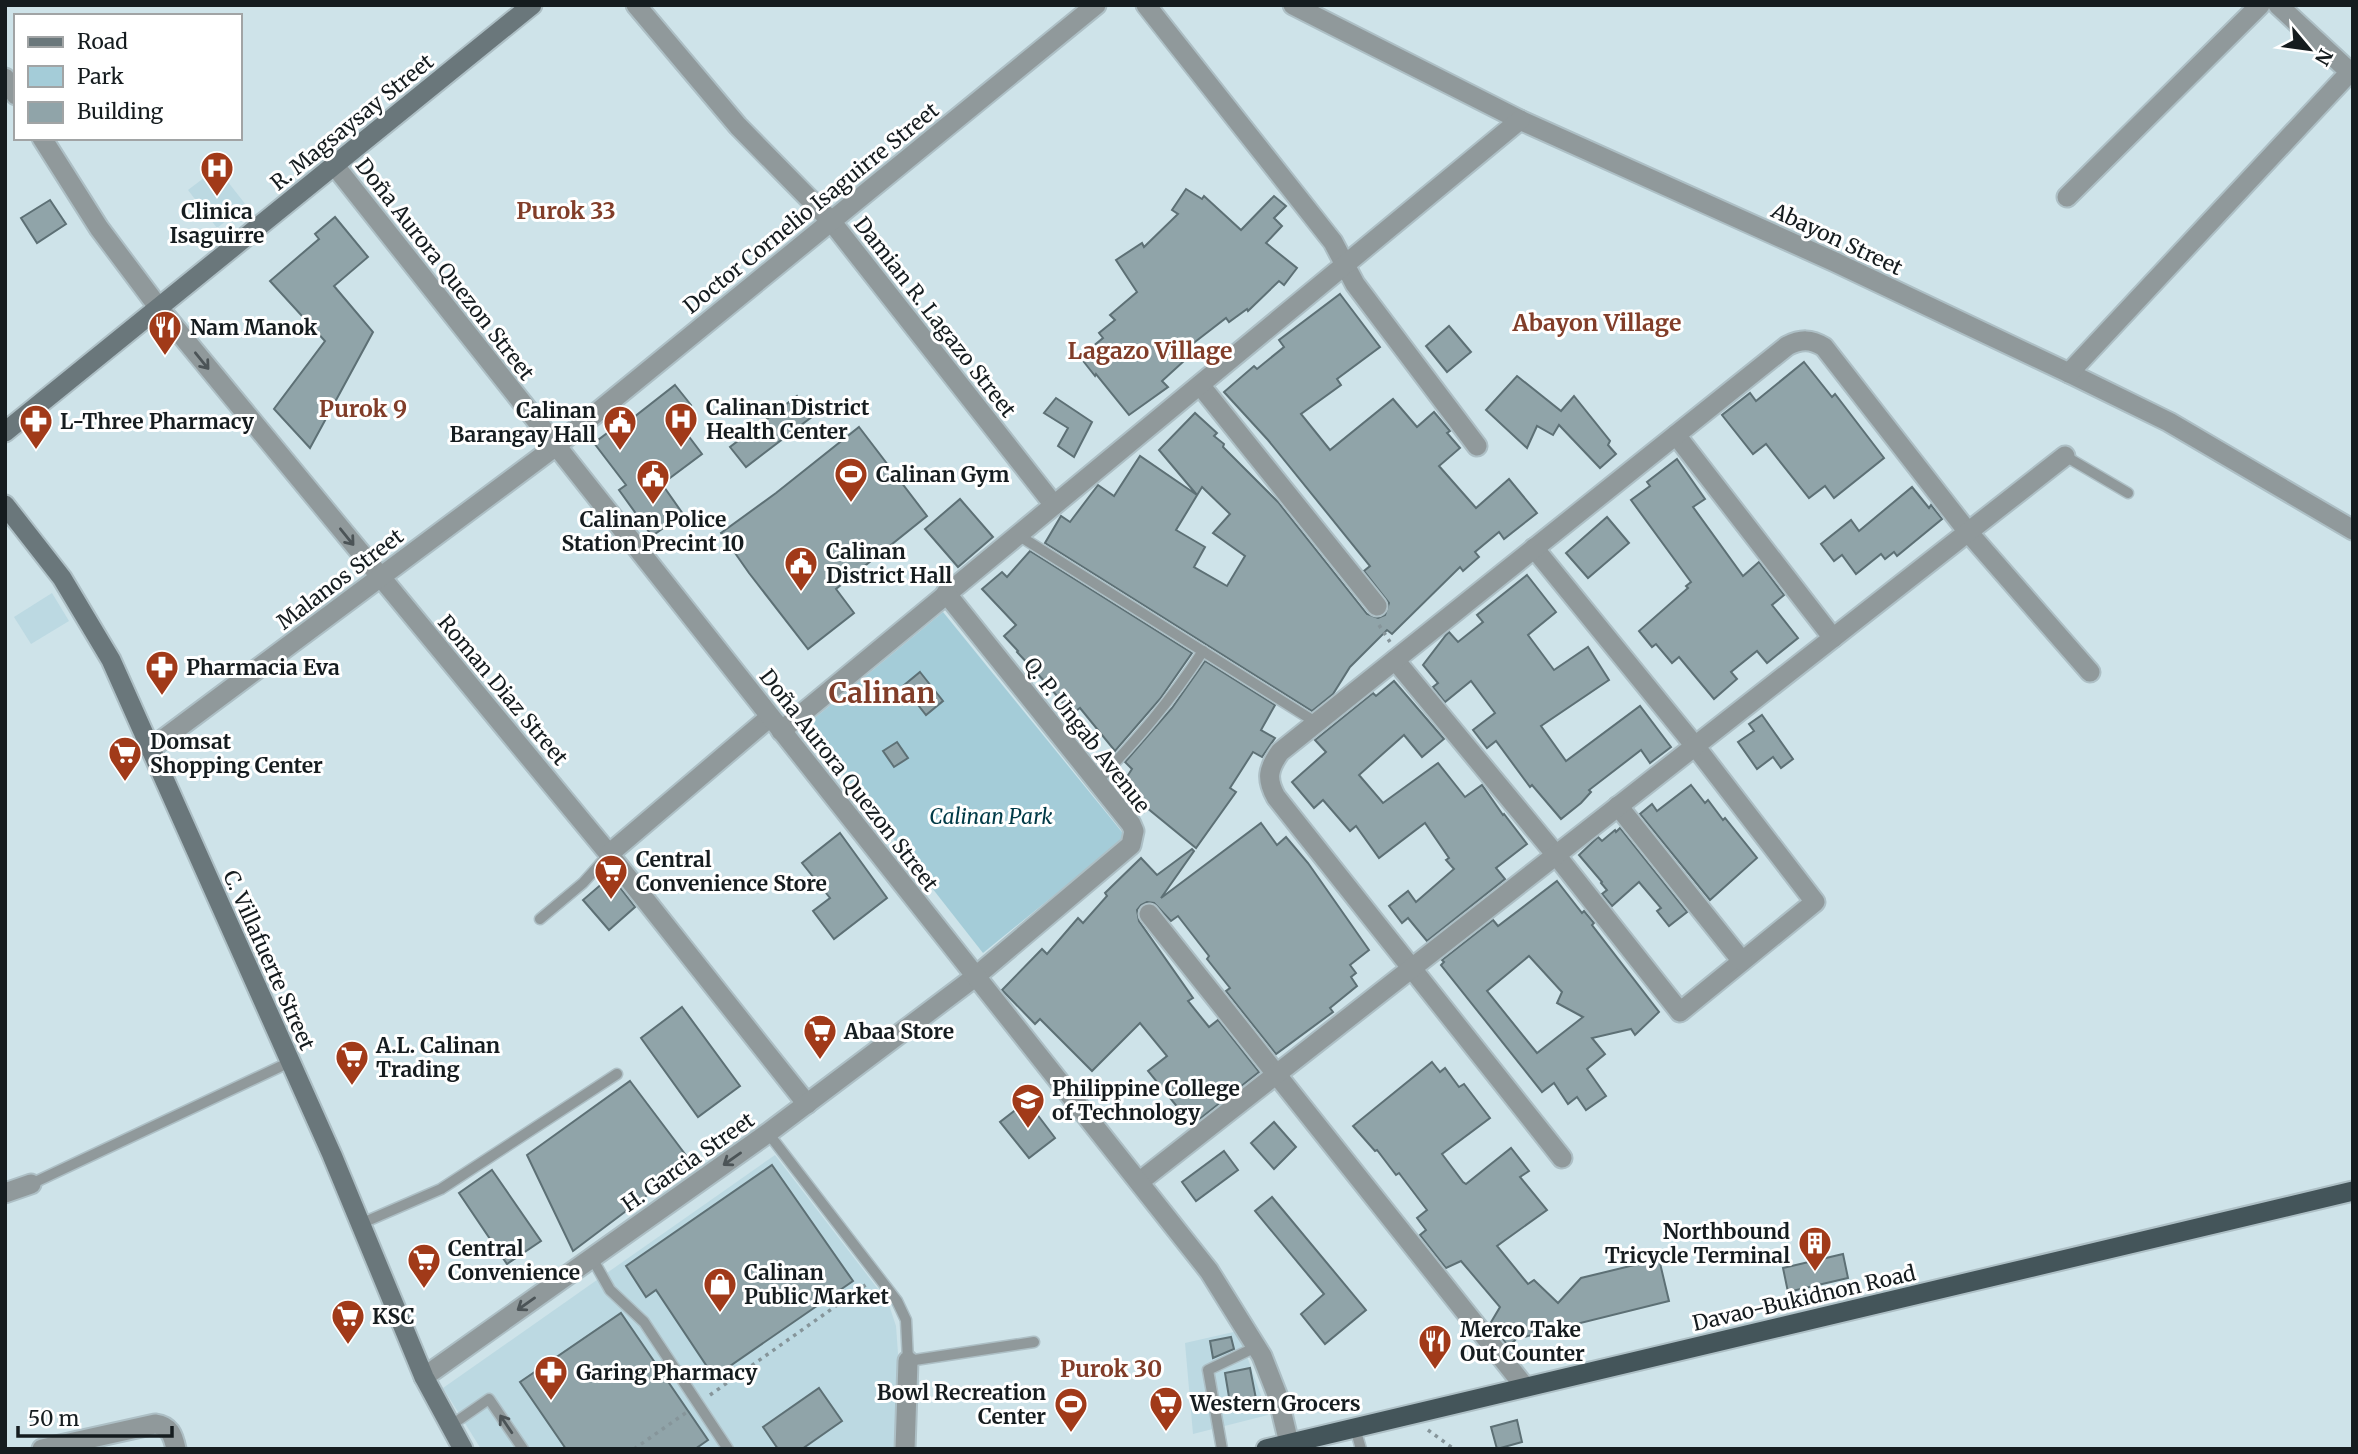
<svg xmlns="http://www.w3.org/2000/svg" width="2358" height="1454" viewBox="0 0 2358 1454" font-family="Merriweather,serif">
<style>
.built{fill:#bcd9e2}
.green{fill:#a4ccd8}
.building{fill:#90a4a9;stroke:#5d7075;stroke-width:2;fill-rule:evenodd}
.lines{fill:none;stroke-linecap:round;stroke-linejoin:round}
.service-casing{stroke:#adbfc5;stroke-width:13}
.minor-casing{stroke:#adbfc5;stroke-width:23}
.tertiary-casing{stroke:#adbfc5;stroke-width:23}
.secondary-casing{stroke:#adbfc5;stroke-width:23}
.trunk-casing{stroke:#adbfc5;stroke-width:23}
.path{stroke:#86959a;stroke-width:3.5;stroke-dasharray:3.5 5;stroke-linecap:butt}
.service{stroke:#90999b;stroke-width:10}
.minor{stroke:#90999b;stroke-width:19}
.tertiary{stroke:#90999b;stroke-width:19}
.secondary{stroke:#6a777b;stroke-width:19}
.trunk{stroke:#44555a;stroke-width:19}
.oneway{stroke:#4c5457}
.labels{text-anchor:middle;dominant-baseline:central;stroke-width:6;stroke-linejoin:round;paint-order:stroke}
.street-label{font-size:21px;fill:#151c1f;stroke:#fff}
.poi-label{font-size:21px;font-weight:bold;fill:#151c1f;stroke:#fff;text-anchor:start}
.park-label{font-size:21px;font-style:italic;fill:#003a47;stroke:#fff}
.neighbourhood-label{font-size:23px;font-weight:bold;fill:#813d29;stroke:#fff}
.district-label{font-size:28px;font-weight:bold;fill:#813d29;stroke:#fff}
</style>
<rect width="100%" height="100%" fill="#cee3e9"/>
<g class="built">
<polygon points="217,168 246,205 217,228 188,190"/>
<polygon points="52,593 69,621 31,644 14,617"/>
<polygon points="775,1155 888,1302 896,1326 899,1367 895,1449 481,1449 443,1388"/>
<polygon points="1238,1331 1268,1415 1193,1434 1185,1343"/>
</g>
<polygon class="green" points="943,612 1126,837 983,953 805,726"/>
<g class="building">
<polygon points="1186,189 1202,199 1204,196 1241,230 1274,196 1286,206 1274,218 1282,226 1266,243 1297,268 1284,285 1279,281 1248,311 1247,309 1229,322 1226,318 1191,345 1196,350 1162,381 1168,387 1129,415 1096,374 1095,376 1080,357 1103,338 1099,333 1115,320 1110,315 1137,292 1116,260 1142,243 1144,247 1178,214 1172,210"/>
<polygon points="50,200 66,224 37,243 21,218"/>
<polygon points="335,217 368,257 334,286 373,332 310,448 274,409 325,341 270,281 319,239 315,234"/>
<path d="M1340,294l40,53 -43,32 4,6 -40,29 29,36 63,-51 24,28 17,-15 16,19 -3,2 13,15 -21,18 37,42 33,-29 28,34 -33,26 -5,-7 -24,20 4,5 -16,14 -3,-4 -68,67 -5,-4 -37,37 -17,27 -21,17 -267,-168 16,-27 9,6 28,-37 16,11 26,-40 57,39 -38,-45 36,-37 22,20 -3,3 10,8 -1,3 55,55 89,112 11,4 7,-3 4,-12 -25,-32 6,-5 -102,-126 -44,-48 30,-26 3,3 27,-22 -5,-7zM1202,487l28,27 -17,19 32,23 -18,30 -33,-19 11,-20 -29,-17z"/>
<polygon points="1449,326 1471,352 1447,372 1426,346"/>
<polygon points="1804,362 1832,397 1835,394 1884,458 1834,498 1825,486 1809,498 1766,444 1753,454 1722,415 1750,393 1756,401"/>
<polygon points="1517,376 1561,411 1574,396 1610,441 1608,445 1616,454 1600,468 1559,425 1553,435 1537,426 1527,448 1486,410"/>
<polygon points="675,385 691,405 675,418 702,454 662,484 683,514 652,536 619,490 626,485 594,443 618,425 620,428"/>
<polygon points="797,396 813,416 746,467 730,447"/>
<polygon points="1056,398 1092,422 1074,457 1058,446 1068,428 1044,413"/>
<polygon points="859,427 927,516 836,589 854,613 808,649 749,573 721,533 776,493"/>
<polygon points="1677,459 1705,499 1693,507 1743,576 1759,562 1784,595 1772,605 1798,638 1767,663 1757,651 1731,672 1737,679 1714,699 1679,657 1672,663 1656,644 1652,647 1639,631 1688,588 1686,586 1691,582 1631,500 1650,486 1647,482"/>
<polygon points="1912,487 1929,508 1931,505 1942,519 1897,556 1894,552 1885,559 1881,554 1856,574 1842,555 1834,561 1821,544 1851,520 1859,531"/>
<polygon points="960,499 993,537 958,567 925,529"/>
<polygon points="1607,517 1629,543 1588,578 1566,553"/>
<polygon points="1030,551 1192,653 1160,699 1115,751 1080,708 1072,714 1047,684 1017,652 1018,651 1004,636 1016,625 982,589 1002,572 1007,577"/>
<polygon points="1527,575 1556,612 1528,635 1554,670 1588,647 1609,680 1541,726 1566,761 1640,706 1671,747 1650,763 1641,750 1589,790 1591,792 1581,803 1561,819 1532,785 1530,787 1496,741 1487,748 1473,730 1495,713 1471,681 1445,702 1433,687 1438,683 1423,665 1446,635 1449,632 1458,642 1483,622 1477,615"/>
<polygon points="1205,661 1275,705 1261,730 1275,738 1262,757 1253,752 1230,788 1236,792 1196,848 1147,808 1144,812 1129,802 1119,789 1132,769 1125,762 1172,708"/>
<polygon points="920,672 943,701 926,715 903,686"/>
<polygon points="1394,681 1444,739 1422,757 1404,735 1359,775 1383,803 1438,763 1465,797 1482,785 1503,815 1504,814 1527,844 1496,868 1505,879 1427,941 1408,918 1402,923 1389,906 1408,891 1416,902 1454,869 1446,860 1449,858 1425,823 1379,858 1356,826 1350,831 1323,800 1314,808 1292,782 1326,752 1315,740 1373,693 1376,696"/>
<polygon points="1762,715 1793,759 1781,768 1773,757 1757,769 1738,742 1754,731 1749,724"/>
<polygon points="897,742 908,758 894,767 883,751"/>
<polygon points="1691,785 1705,803 1708,800 1723,820 1725,818 1757,858 1710,900 1640,814 1652,804 1657,811"/>
<polygon points="1261,823 1277,845 1286,837 1308,863 1369,950 1350,965 1356,973 1351,977 1357,986 1330,1008 1333,1012 1276,1054 1226,991 1230,988 1207,959 1209,956 1178,916 1171,921 1154,903 1147,902 1141,905 1137,910 1139,921 1193,998 1188,1001 1209,1027 1218,1020 1259,1072 1192,1125 1148,1071 1167,1056 1140,1023 1092,1071 1040,1019 1035,1024 1002,990 1042,949 1047,954 1078,918 1083,923 1107,896 1105,893 1141,858 1157,875 1192,849 1194,851 1161,898"/>
<polygon points="1620,828 1687,912 1669,926 1657,911 1661,908 1639,882 1612,906 1602,894 1607,890 1601,883 1602,882 1579,855 1598,837 1602,841 1615,830 1616,832"/>
<polygon points="840,833 887,898 834,939 813,911 830,898 802,863"/>
<polygon points="611,876 635,907 609,930 583,900"/>
<path d="M1557,881l25,32 2,-2 10,12 -2,2 67,87 -24,23 -4,-6 -39,9 13,16 -18,15 19,27 -20,14 -9,-13 -9,7 -14,-21 -12,9 -101,-127 3,-3 -2,-2 51,-40 5,6zM1529,956l33,36 -5,11 26,14 -46,36 -50,-62z"/>
<polygon points="682,1007 740,1086 698,1117 641,1038"/>
<polygon points="1432,1062 1440,1072 1445,1068 1459,1087 1464,1084 1490,1118 1442,1154 1463,1182 1466,1184 1511,1148 1529,1171 1520,1177 1547,1210 1497,1246 1528,1284 1534,1280 1558,1303 1581,1278 1659,1259 1669,1301 1516,1339 1509,1347 1490,1324 1500,1307 1461,1261 1446,1268 1420,1235 1426,1230 1417,1218 1427,1210 1399,1173 1396,1175 1377,1150 1375,1151 1353,1126"/>
<polygon points="630,1081 691,1162 573,1251 527,1155"/>
<polygon points="1027,1101 1055,1138 1029,1158 1000,1122"/>
<polygon points="1274,1122 1296,1147 1274,1169 1251,1143"/>
<polygon points="1224,1151 1238,1170 1196,1201 1182,1182"/>
<polygon points="772,1165 853,1281 714,1377 656,1290 646,1297 626,1266"/>
<polygon points="492,1170 541,1241 507,1264 459,1193"/>
<polygon points="1272,1197 1366,1310 1325,1344 1301,1314 1324,1294 1255,1211"/>
<polygon points="1843,1254 1848,1278 1788,1292 1783,1268"/>
<polygon points="621,1313 708,1440 695,1449 566,1449 520,1382"/>
<polygon points="1231,1337 1234,1349 1213,1358 1210,1341"/>
<polygon points="1250,1368 1257,1404 1231,1409 1225,1373"/>
<polygon points="819,1388 842,1421 802,1449 778,1449 763,1427"/>
<polygon points="1517,1420 1522,1442 1497,1449 1491,1427"/>
</g>
<g class="lines">
<defs>
<g id="service">
<polyline points="2065,456 2128,493"/>
<polyline points="1018,535 1317,723"/>
<path d="M1097,782c41,-44 73,-80 106,-131"/>
<polyline points="540,919 583,883 609,854"/>
<polyline points="768,1133 897,1301 906,1320 908,1361 1034,1342"/>
<polyline points="31,1184 290,1062"/>
<polyline points="360,1224 441,1189 617,1074"/>
<polyline points="592,1258 610,1290 644,1322 728,1449"/>
<polyline points="450,1426 489,1399 523,1449"/>
<polyline points="1355,1428 1361,1449"/>
<polyline points="1222,1449 1208,1370 1256,1347"/>
</g>
<g id="minor">
<polyline points="636,5 738,126 831,221 1054,505"/>
<polyline points="1146,5 1333,242 1355,284 1477,446"/>
<polyline points="1293,5 1520,120 1835,262 2069,373 2169,422 2353,530"/>
<polyline points="5,78 16,95"/>
<polyline points="42,138 99,228 159,308 609,854 807,1104"/>
<polyline points="2067,197 2260,5"/>
<polyline points="2069,373 2350,72 2278,5"/>
<polyline points="1200,385 1377,606"/>
<polyline points="1676,435 1833,638"/>
<polyline points="1395,660 1556,855 1680,1012 1815,902 1695,746 1534,548"/>
<polyline points="781,731 1520,120"/>
<polyline points="150,749 556,446 1096,5"/>
<polyline points="1618,806 1742,961"/>
<polyline points="609,854 770,717"/>
<polyline points="1149,914 1525,1387"/>
<path d="M1562,1158l-286,-361c-10,-18 -8,-28 4,-45l507,-406c14,-7 24,-7 37,1l144,185 122,140"/>
<polyline points="1139,1182 2065,456"/>
<polyline points="5,1193 31,1184"/>
<polyline points="424,1377 768,1133 975,977 1131,845 1134,831 1131,824 946,593"/>
<path d="M42,1449l113,-25c15,2 18,11 21,25"/>
<polyline points="905,1449 908,1361"/>
</g>
<polyline id="tertiary" points="335,166 1209,1271 1262,1356 1278,1397 1289,1443"/>
<g id="secondary">
<polyline points="5,432 532,5"/>
<polyline points="5,505 62,578 111,660 332,1155 424,1377 463,1449"/>
</g>
<polyline id="trunk" points="1266,1449 2353,1191"/>
</defs>
<use href="#service" class="service-casing"/>
<use href="#minor" class="minor-casing"/>
<use href="#tertiary" class="tertiary-casing"/>
<use href="#secondary" class="secondary-casing"/>
<use href="#trunk" class="trunk-casing"/>
<g class="path">
<polyline points="1379,625 1390,642"/>
<polyline points="710,1395 867,1284"/>
<polyline points="1428,1430 1454,1449"/>
<polyline points="634,1449 687,1412"/>
</g>
<use href="#service" class="service"/>
<use href="#minor" class="minor"/>
<use href="#tertiary" class="tertiary"/>
<use href="#secondary" class="secondary"/>
<use href="#trunk" class="trunk"/>
</g>
<defs><path id="oneway-shaft" d="M-6 0H5M1.5-3L5.5 0L1.5 3" fill="none" stroke-width="1.6" stroke-linecap="round" stroke-linejoin="round" transform="scale(1.75)"/></defs>
<g class="oneway">
<use href="#oneway-shaft" transform="translate(202 361) rotate(51)"/>
<use href="#oneway-shaft" transform="translate(347 537) rotate(51)"/>
<use href="#oneway-shaft" transform="translate(732 1159) rotate(145)"/>
<use href="#oneway-shaft" transform="translate(526 1304) rotate(145)"/>
<use href="#oneway-shaft" transform="translate(506 1424) rotate(-124)"/>
</g>
<defs>
<symbol id="hospital-pin" viewBox="-11 -11 22 30"><path d="M0 17L-7.5 6A9.5 9.5 0 1 1 7.5 6Z" fill="#a13a19" stroke="#fff"/><path d="M-5-5h3v3.5h4V-5h3V5h-3V1.5h-4V5h-3Z" fill="#fff"/></symbol>
<symbol id="restaurant-pin" viewBox="-11 -11 22 30"><path d="M0 17L-7.5 6A9.5 9.5 0 1 1 7.5 6Z" fill="#a13a19" stroke="#fff"/><path d="M-5-6h1v4h1v-4h1v4h1v-4h1v5L-1.5 .5V6h-2V.5L-5-1ZM5-6V6H3V1.5H1.5Q1.5-4 5-6Z" fill="#fff"/></symbol>
<symbol id="pharmacy-pin" viewBox="-11 -11 22 30"><path d="M0 17L-7.5 6A9.5 9.5 0 1 1 7.5 6Z" fill="#a13a19" stroke="#fff"/><path d="M-2-6h4v4h4v4h-4v4h-4v-4h-4v-4h4Z" fill="#fff"/></symbol>
<symbol id="civic-pin" viewBox="-11 -11 22 30"><path d="M0 17L-7.5 6A9.5 9.5 0 1 1 7.5 6Z" fill="#a13a19" stroke="#fff"/><path d="M-.6-6.5H3V-4.5H.6V-3L4-1V1h2V6H-6V1h2V-1L-.6-3ZM-1.2 2.5V6h2.4V2.5Z" fill="#fff"/></symbol>
<symbol id="stadium-pin" viewBox="-11 -11 22 30"><path d="M0 17L-7.5 6A9.5 9.5 0 1 1 7.5 6Z" fill="#a13a19" stroke="#fff"/><path d="M0-5a6.5 5 0 1 0 0 10a6.5 5 0 1 0 0-10ZM-3.5-1.8h7v3.6h-7Z" fill="#fff"/></symbol>
<symbol id="supermarket-pin" viewBox="-11 -11 22 30"><path d="M0 17L-7.5 6A9.5 9.5 0 1 1 7.5 6Z" fill="#a13a19" stroke="#fff"/><path d="M-6-5.5h2.5l.6 2H6L4.5 2H-2.5L-4.4-4H-6ZM-1.5 3.2a1.3 1.3 0 1 0 .1 0ZM3 3.2a1.3 1.3 0 1 0 .1 0Z" fill="#fff"/></symbol>
<symbol id="university-pin" viewBox="-11 -11 22 30"><path d="M0 17L-7.5 6A9.5 9.5 0 1 1 7.5 6Z" fill="#a13a19" stroke="#fff"/><path d="M0-5L7-2L0 1L-7-2ZM-4 1L0 2.5L4 1V4Q0 6-4 4Z" fill="#fff"/></symbol>
<symbol id="building-pin" viewBox="-11 -11 22 30"><path d="M0 17L-7.5 6A9.5 9.5 0 1 1 7.5 6Z" fill="#a13a19" stroke="#fff"/><path d="M-4-6H4V6H1V3H-1V6H-4ZM-2.5-4.3h1.7v1.8h-1.7ZM.8-4.3h1.7v1.8H.8ZM-2.5-1h1.7V.8h-1.7ZM.8-1h1.7V.8H.8Z" fill="#fff"/></symbol>
<symbol id="shop-pin" viewBox="-11 -11 22 30"><path d="M0 17L-7.5 6A9.5 9.5 0 1 1 7.5 6Z" fill="#a13a19" stroke="#fff"/><path d="M-5-2.5h2.3a2.7 3.5 0 0 1 5.4 0H5L5.5 6h-11ZM-1.5-2.5h3a1.5 2.3 0 0 0-3 0Z" fill="#fff"/></symbol>
</defs>
<g fill-rule="evenodd">
<use href="#hospital-pin" x="198" y="149" width="38" height="52"/>
<use href="#restaurant-pin" x="146" y="308" width="38" height="52"/>
<use href="#hospital-pin" x="662" y="400" width="38" height="52"/>
<use href="#pharmacy-pin" x="17" y="402" width="38" height="52"/>
<use href="#civic-pin" x="601" y="403" width="38" height="52"/>
<use href="#stadium-pin" x="832" y="455" width="38" height="52"/>
<use href="#civic-pin" x="634" y="457" width="38" height="52"/>
<use href="#civic-pin" x="782" y="544" width="38" height="52"/>
<use href="#pharmacy-pin" x="143" y="648" width="38" height="52"/>
<use href="#supermarket-pin" x="106" y="734" width="38" height="52"/>
<use href="#supermarket-pin" x="592" y="852" width="38" height="52"/>
<use href="#supermarket-pin" x="801" y="1012" width="38" height="52"/>
<use href="#supermarket-pin" x="333" y="1038" width="38" height="52"/>
<use href="#university-pin" x="1009" y="1081" width="38" height="52"/>
<use href="#building-pin" x="1796" y="1224" width="38" height="52"/>
<use href="#supermarket-pin" x="405" y="1241" width="38" height="52"/>
<use href="#shop-pin" x="701" y="1265" width="38" height="52"/>
<use href="#supermarket-pin" x="329" y="1297" width="38" height="52"/>
<use href="#restaurant-pin" x="1416" y="1322" width="38" height="52"/>
<use href="#pharmacy-pin" x="532" y="1353" width="38" height="52"/>
<use href="#supermarket-pin" x="1147" y="1384" width="38" height="52"/>
<use href="#stadium-pin" x="1052" y="1385" width="38" height="52"/>
</g>
<g class="labels">
<g class="street-label">
<text transform="translate(352 122) rotate(-39)">R. Magsaysay Street</text>
<text transform="translate(811 208) rotate(-39)">Doctor Cornelio Isaguirre Street</text>
<text transform="translate(1837 239) rotate(25)">Abayon Street</text>
<text transform="translate(445 269) rotate(52)">Doña Aurora Quezon Street</text>
<text transform="translate(935 317) rotate(52)">Damian R. Lagazo Street</text>
<text transform="translate(340 579) rotate(-37)">Malanos Street</text>
<text transform="translate(503 690) rotate(50)">Roman Diaz Street</text>
<text transform="translate(1087 735) rotate(52)">Q. P. Ungab Avenue</text>
<text transform="translate(849 780) rotate(52)">Doña Aurora Quezon Street</text>
<text transform="translate(269 960) rotate(66)">C. Villafuerte Street</text>
<text transform="translate(688 1162) rotate(-35)">H. Garcia Street</text>
<text transform="translate(1804 1298) rotate(-13)">Davao-Bukidnon Road</text>
</g>
<g class="poi-label">
<text x="217" y="211" text-anchor="middle">Clinica<tspan x="217" dy="24">Isaguirre</tspan></text>
<text x="190" y="327">Nam Manok</text>
<text x="706" y="407">Calinan District<tspan x="706" dy="24">Health Center</tspan></text>
<text x="596" y="410" text-anchor="end">Calinan<tspan x="596" dy="24">Barangay Hall</tspan></text>
<text x="60" y="421">L-Three Pharmacy</text>
<text x="876" y="474">Calinan Gym</text>
<text x="653" y="519" text-anchor="middle">Calinan Police<tspan x="653" dy="24">Station Precint 10</tspan></text>
<text x="826" y="551">Calinan<tspan x="826" dy="24">District Hall</tspan></text>
<text x="186" y="667">Pharmacia Eva</text>
<text x="150" y="741">Domsat<tspan x="150" dy="24">Shopping Center</tspan></text>
<text x="636" y="859">Central<tspan x="636" dy="24">Convenience Store</tspan></text>
<text x="844" y="1031">Abaa Store</text>
<text x="376" y="1045">A.L. Calinan<tspan x="376" dy="24">Trading</tspan></text>
<text x="1052" y="1088">Philippine College<tspan x="1052" dy="24">of Technology</tspan></text>
<text x="1790" y="1231" text-anchor="end">Northbound<tspan x="1790" dy="24">Tricycle Terminal</tspan></text>
<text x="448" y="1248">Central<tspan x="448" dy="24">Convenience</tspan></text>
<text x="744" y="1272">Calinan<tspan x="744" dy="24">Public Market</tspan></text>
<text x="372" y="1316">KSC</text>
<text x="1460" y="1329">Merco Take<tspan x="1460" dy="24">Out Counter</tspan></text>
<text x="576" y="1372">Garing Pharmacy</text>
<text x="1046" y="1392" text-anchor="end">Bowl Recreation<tspan x="1046" dy="24">Center</tspan></text>
<text x="1190" y="1403">Western Grocers</text>
</g>
<g class="park-label">
<text x="991" y="816">Calinan Park</text>
</g>
<g class="neighbourhood-label">
<text x="566" y="210">Purok 33</text>
<text x="1597" y="322">Abayon Village</text>
<text x="1150" y="350">Lagazo Village</text>
<text x="363" y="408">Purok 9</text>
<text x="1111" y="1368">Purok 30</text>
</g>
<g class="district-label">
<text x="882" y="693">Calinan</text>
</g>
</g>
<rect width="2358" height="1454" fill="none" stroke="#151c1f" stroke-width="14"/>
<rect x="14" y="14" width="228" height="126" fill="#ffffff" stroke="#a1a4a5" stroke-width="2"/>
<rect x="28" y="37" width="35" height="10" fill="#6a777b" stroke="#a1a4a5" stroke-width="2"/>
<text x="77" y="49" font-size="21" fill="#151c1f">Road</text>
<rect x="28" y="66" width="35" height="21" fill="#a4ccd8" stroke="#a1a4a5" stroke-width="2"/>
<text x="77" y="84" font-size="21" fill="#151c1f">Park</text>
<rect x="28" y="102" width="35" height="21" fill="#90a4a9" stroke="#a1a4a5" stroke-width="2"/>
<text x="77" y="119" font-size="21" fill="#151c1f">Building</text>
<g transform="translate(2309 49) rotate(119)" stroke="#ffffff" stroke-width="5" paint-order="stroke">
<path d="M0-5L12 26L0 18L-12 26Z" fill="#151c1f"/>
<text y="-10" font-size="19" font-weight="bold" text-anchor="middle" fill="#151c1f">N</text>
</g>
<path d="M18 1426v10h154v-10" fill="none" stroke="#151c1f" stroke-width="3.5"/>
<text x="28" y="1426" font-size="21" fill="#151c1f" stroke="#ffffff" stroke-width="5" paint-order="stroke">50 m</text>
</svg>
